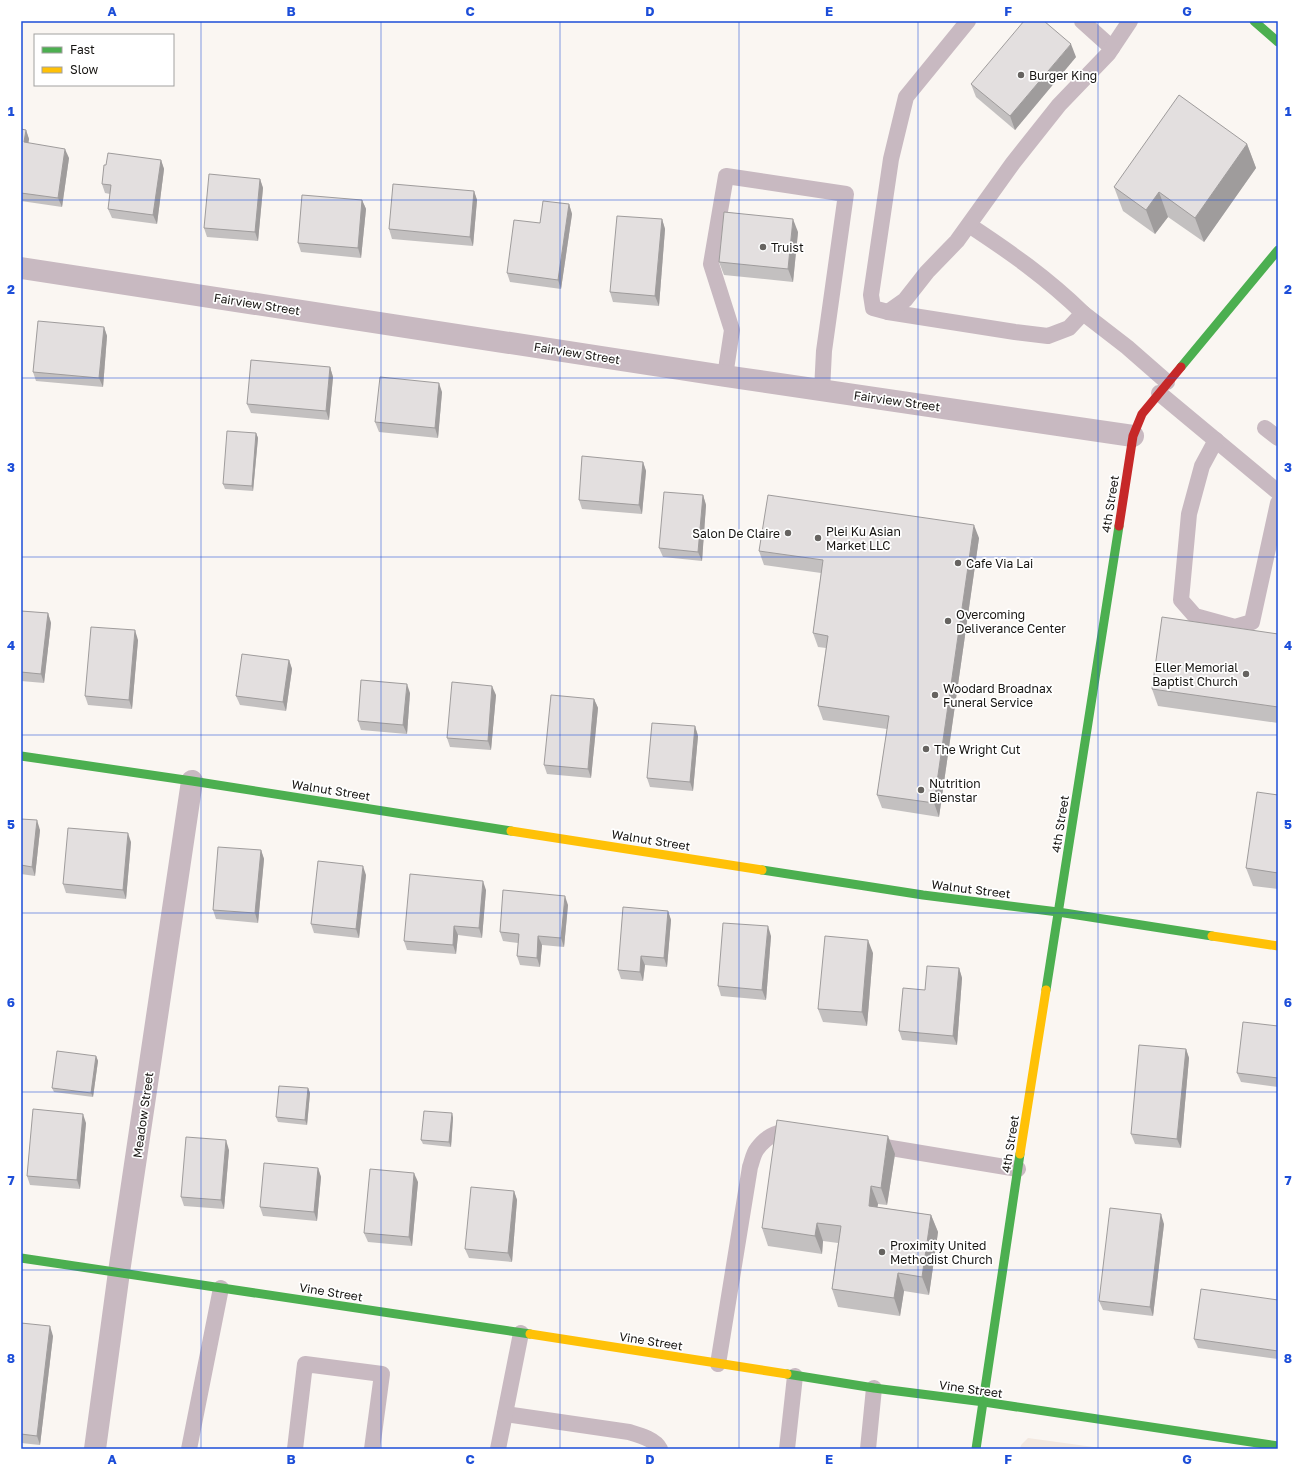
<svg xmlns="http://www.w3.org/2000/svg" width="1299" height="1470" viewBox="0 0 1299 1470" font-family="'Golos Text',sans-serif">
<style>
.built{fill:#f2e8e0}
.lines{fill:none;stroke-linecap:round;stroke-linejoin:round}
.lane{stroke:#c8b9c1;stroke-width:16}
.street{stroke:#c8b9c1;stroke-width:22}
.fast{stroke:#4caf50;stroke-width:9}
.slow{stroke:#ffc107;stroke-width:9}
.jam{stroke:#c62828;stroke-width:9}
.wall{fill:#c3c0c0}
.shaded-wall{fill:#9f9c9c}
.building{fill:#e3dfdf;stroke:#9f9c9c}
.grid{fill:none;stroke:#1d4ed8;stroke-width:1;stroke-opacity:0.55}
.poi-dot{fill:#666360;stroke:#fff;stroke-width:1.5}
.labels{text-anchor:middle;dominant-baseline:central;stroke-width:3.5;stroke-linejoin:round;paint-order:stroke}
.poi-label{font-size:12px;fill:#161411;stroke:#fff;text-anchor:start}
.street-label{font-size:12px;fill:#161411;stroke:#fff}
.neatline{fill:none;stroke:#1d4ed8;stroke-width:1.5}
.grid-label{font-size:13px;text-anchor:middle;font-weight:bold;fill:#1d4ed8}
</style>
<rect width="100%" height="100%" fill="#faf6f2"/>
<polygon class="built" points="1028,1438 1108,1449 1020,1449 1021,1445"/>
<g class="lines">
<g class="lane">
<path d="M968,21l-62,76 -15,62 -20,136 2,13 15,4 127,20 33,4 21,-8 14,-15c-36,-35 -73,-61 -114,-88"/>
<polyline points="1082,21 1112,48"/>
<polyline points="888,312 905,300 927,272 957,241 1013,163 1059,105 1108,54 1130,21"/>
<polyline points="1083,313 1127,347 1167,382"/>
<polyline points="725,376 732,330 711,264 726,176 846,194 824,351 822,390"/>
<polyline points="1159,393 1278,492"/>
<polyline points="1265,428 1278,438"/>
<polyline points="1216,440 1202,466 1189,514 1181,600 1195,616 1235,627 1252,622 1278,503"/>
<polyline points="873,1145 1018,1169"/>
<path d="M718,1364l32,-197c2,-5 3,-13 7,-18 11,-15 22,-18 39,-17"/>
<path d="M505,1414l124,18c10,3 26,7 31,17"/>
<polyline points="189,1449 221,1288"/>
<polyline points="295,1449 305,1364 382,1374 372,1449"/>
<polyline points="498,1449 521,1333"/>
<polyline points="787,1449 795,1376"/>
<polyline points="868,1449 874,1388"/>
</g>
<g class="street">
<polyline points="21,268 725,376 1133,436"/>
<polyline points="95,1449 119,1272 192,781"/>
</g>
<g class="fast">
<polyline points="1254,21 1278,42"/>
<polyline points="1181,367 1278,250"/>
<polyline points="21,756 192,781 511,831"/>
<polyline points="762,870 923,895 1058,912 1212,936"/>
<polyline points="1046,990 1119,526"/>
<polyline points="21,1258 530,1334"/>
<polyline points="787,1374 874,1388 984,1402 1278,1446"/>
<polyline points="976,1449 1020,1154"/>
</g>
<g class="slow">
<polyline points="511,831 762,870"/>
<polyline points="1212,936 1278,946"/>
<polyline points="1020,1154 1046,990"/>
<polyline points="530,1334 787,1374"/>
</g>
<polyline class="jam" points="1119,526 1133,436 1142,414 1181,367"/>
</g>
<g class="wall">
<polygon points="1076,57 1015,130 976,97 971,84"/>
<polygon points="21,129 26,130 29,139 28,143 69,158 62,207 21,201"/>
<polygon points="1247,144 1256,168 1204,242 1168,217 1155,234 1123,211 1114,187"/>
<polygon points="161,160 164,169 157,224 112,218 108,209 110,194 105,193 102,184"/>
<polygon points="260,179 263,188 258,241 207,237 204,228"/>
<polygon points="474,191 477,200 473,246 392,239 389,229"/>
<polygon points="362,200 366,209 361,258 301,252 298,243"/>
<polygon points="569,204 572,214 561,289 510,282 507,273"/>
<polygon points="662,219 665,229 659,306 613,302 610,292"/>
<polygon points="798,232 793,282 724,275 719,262"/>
<polygon points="104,327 107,336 103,387 36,381 33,372"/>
<polygon points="330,367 333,377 329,420 251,413 247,404"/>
<polygon points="442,392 438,438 379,432 375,422"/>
<polygon points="256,433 258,438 253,491 225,489 223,484"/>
<polygon points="643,462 646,471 642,514 582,509 579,500"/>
<polygon points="703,495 706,505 702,561 663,557 659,548"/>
<polygon points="979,538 939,817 882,808 877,795 887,729 823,720 818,706 826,648 818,647 813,633 821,573 764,565 759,551"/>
<polygon points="21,611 48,613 51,623 44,683 21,681"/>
<polygon points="1278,634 1278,723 1158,706 1152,689"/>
<polygon points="138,640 132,709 88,705 85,696"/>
<polygon points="289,660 292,669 286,711 240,705 236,696"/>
<polygon points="410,693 407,734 361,730 358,721"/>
<polygon points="496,695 491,750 450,747 447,738"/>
<polygon points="594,699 598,708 591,778 547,774 544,765"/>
<polygon points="695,726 698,736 693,791 650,787 647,778"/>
<polygon points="1278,795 1278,889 1253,886 1246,868"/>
<polygon points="21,819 40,830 35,876 21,874"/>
<polygon points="131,842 126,899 66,893 63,884"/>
<polygon points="261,850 264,859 258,923 216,919 213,910"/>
<polygon points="366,875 359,938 314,933 311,924"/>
<polygon points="486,890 482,938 458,935 456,954 407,950 404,941"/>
<polygon points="568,905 564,947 542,945 540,967 520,965 517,956 518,943 503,941 500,932"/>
<polygon points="668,911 671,920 667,967 645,965 643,981 621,979 618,970"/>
<polygon points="771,936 766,1000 721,996 718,986"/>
<polygon points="873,953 867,1026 823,1022 818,1009"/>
<polygon points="959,968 962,978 957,1045 902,1040 899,1031 925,990"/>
<polygon points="1278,1026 1278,1087 1241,1082 1237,1073"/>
<polygon points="1186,1049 1189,1058 1181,1148 1135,1144 1131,1134"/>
<polygon points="96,1056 98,1061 93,1097 54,1092 52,1088"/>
<polygon points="308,1088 310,1093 307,1125 278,1122 276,1117"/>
<polygon points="452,1113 453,1118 451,1147 423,1144 421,1140"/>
<polygon points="86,1123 80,1189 30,1185 27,1176"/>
<polygon points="229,1150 224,1209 184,1206 181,1197"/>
<polygon points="895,1154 887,1205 878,1204 877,1207 931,1215 938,1232 929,1295 904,1291 900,1316 838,1307 832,1289 838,1243 823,1241 822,1254 768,1246 762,1228"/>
<polygon points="318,1168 321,1177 317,1221 263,1216 260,1207"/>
<polygon points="418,1182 412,1246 368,1242 364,1233"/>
<polygon points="514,1191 517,1200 512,1262 469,1258 465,1249"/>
<polygon points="1164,1224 1153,1316 1103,1310 1099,1301"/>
<polygon points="1278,1300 1278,1359 1198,1348 1194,1339"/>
<polygon points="21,1323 53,1336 40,1445 21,1443"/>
</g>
<g class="shaded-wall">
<polygon points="1071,44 1076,57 1015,130 1010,116"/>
<polygon points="26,130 29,139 27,152 24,142"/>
<polygon points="1247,144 1256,168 1204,242 1195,218"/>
<polygon points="65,149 69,158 62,207 58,198"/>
<polygon points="161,160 164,169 157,224 153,215"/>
<polygon points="260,179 263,188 258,241 255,232"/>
<polygon points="474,191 477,200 473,246 470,237"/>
<polygon points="1159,192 1168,217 1155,234 1146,210"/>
<polygon points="362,200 366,209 361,258 358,248"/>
<polygon points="569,204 572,214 561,289 558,280"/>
<polygon points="662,219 665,229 659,306 655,296"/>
<polygon points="793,219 798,232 793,282 788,269"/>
<polygon points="104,327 107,336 103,387 99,378"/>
<polygon points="330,367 333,377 329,420 326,411"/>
<polygon points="439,383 442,392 438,438 435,428"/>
<polygon points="256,433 258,438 253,491 252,486"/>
<polygon points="643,462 646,471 642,514 639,505"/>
<polygon points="703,495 706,505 702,561 698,552"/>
<polygon points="974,525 979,538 939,817 934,803"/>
<polygon points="48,613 51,623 44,683 41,674"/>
<polygon points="135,630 138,640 132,709 129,700"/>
<polygon points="289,660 292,669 286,711 283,702"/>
<polygon points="407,684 410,693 407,734 403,725"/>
<polygon points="492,686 496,695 491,750 488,741"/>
<polygon points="594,699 598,708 591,778 588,769"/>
<polygon points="695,726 698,736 693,791 690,782"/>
<polygon points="37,820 40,830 35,876 32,867"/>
<polygon points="128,833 131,842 126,899 123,890"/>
<polygon points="261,850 264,859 258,923 255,913"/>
<polygon points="363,866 366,875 359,938 356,929"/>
<polygon points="483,881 486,890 482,938 479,928"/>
<polygon points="565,896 568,905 564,947 561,938"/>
<polygon points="668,911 671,920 667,967 664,958"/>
<polygon points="454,926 458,935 456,954 453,945"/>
<polygon points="768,926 771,936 766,1000 762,990"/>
<polygon points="538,936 542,945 540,967 537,958"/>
<polygon points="868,940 873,953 867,1026 862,1012"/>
<polygon points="641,956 645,965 643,981 640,972"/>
<polygon points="959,968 962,978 957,1045 953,1036"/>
<polygon points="1186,1049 1189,1058 1181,1148 1177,1139"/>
<polygon points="96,1056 98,1061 93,1097 91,1093"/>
<polygon points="308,1088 310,1093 307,1125 305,1120"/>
<polygon points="452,1113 453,1118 451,1147 449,1142"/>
<polygon points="83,1114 86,1123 80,1189 77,1180"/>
<polygon points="888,1136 895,1154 887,1205 881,1188"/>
<polygon points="226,1140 229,1150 224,1209 221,1200"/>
<polygon points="318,1168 321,1177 317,1221 314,1212"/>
<polygon points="414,1173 418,1182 412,1246 409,1237"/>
<polygon points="871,1186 878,1204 875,1223 869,1206"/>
<polygon points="514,1191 517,1200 512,1262 508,1253"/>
<polygon points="1161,1214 1164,1224 1153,1316 1150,1307"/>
<polygon points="931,1215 938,1232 929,1295 922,1277"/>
<polygon points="817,1223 823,1241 822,1254 815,1236"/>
<polygon points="898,1273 904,1291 900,1316 894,1298"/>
<polygon points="50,1326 53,1336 40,1445 37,1436"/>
</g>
<g class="building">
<polygon points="1024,21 1044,21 1071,44 1010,116 971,84"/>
<polygon points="1179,95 1247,144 1195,218 1159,192 1146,210 1114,187"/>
<polygon points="21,129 26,130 24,142 65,149 58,198 21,193"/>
<polygon points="108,153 161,160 153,215 108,209 111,185 102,184 104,165 106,165"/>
<polygon points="209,174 260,179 255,232 204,228"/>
<polygon points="393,184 474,191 470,237 389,229"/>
<polygon points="302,195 362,200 358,248 298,243"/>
<polygon points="543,201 569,204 558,280 507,273 514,220 540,223"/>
<polygon points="724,212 793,219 788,269 719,262"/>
<polygon points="617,216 662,219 655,296 610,292"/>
<polygon points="38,321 104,327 99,378 33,372"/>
<polygon points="251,360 330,367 326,411 247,404"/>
<polygon points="380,377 439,383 435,428 375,422"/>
<polygon points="227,431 256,433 252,486 223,484"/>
<polygon points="582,456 643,462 639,505 579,500"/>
<polygon points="664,492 703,495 698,552 659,548"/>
<polygon points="768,495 974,525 934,803 877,795 889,716 818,706 828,636 813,633 823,560 759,551"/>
<polygon points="21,611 48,613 41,674 21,672"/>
<polygon points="1162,617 1278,634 1278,707 1152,689"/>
<polygon points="91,627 135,630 129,700 85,696"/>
<polygon points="242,654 289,660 283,702 236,696"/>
<polygon points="361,680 407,684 403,725 358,721"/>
<polygon points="452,682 492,686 488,741 447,738"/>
<polygon points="551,695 594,699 588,769 544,765"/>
<polygon points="652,723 695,726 690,782 647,778"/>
<polygon points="1257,792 1278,795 1278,873 1246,868"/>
<polygon points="21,819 37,820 32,867 21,865"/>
<polygon points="68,828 128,833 123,890 63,884"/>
<polygon points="218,847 261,850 255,913 213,910"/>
<polygon points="318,861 363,866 356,929 311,924"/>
<polygon points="410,874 483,881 479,928 454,926 453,945 404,941"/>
<polygon points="503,890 565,896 561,938 538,936 537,958 517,956 519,934 500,932"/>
<polygon points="623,907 668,911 664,958 641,956 640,972 618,970"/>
<polygon points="723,923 768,926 762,990 718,986"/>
<polygon points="825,936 868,940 862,1012 818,1009"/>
<polygon points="927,966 959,968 953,1036 899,1031 903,988 925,990"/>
<polygon points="1243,1022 1278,1026 1278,1078 1237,1073"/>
<polygon points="1139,1045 1186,1049 1177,1139 1131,1134"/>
<polygon points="57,1051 96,1056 91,1093 52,1088"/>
<polygon points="279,1086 308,1088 305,1120 276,1117"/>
<polygon points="33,1109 83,1114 77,1180 27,1176"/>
<polygon points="424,1111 452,1113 449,1142 421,1140"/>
<polygon points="777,1120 888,1136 881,1188 871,1186 869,1206 931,1215 922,1277 898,1273 894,1298 832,1289 841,1226 817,1223 815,1236 762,1228"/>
<polygon points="186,1137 226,1140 221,1200 181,1197"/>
<polygon points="264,1163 318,1168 314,1212 260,1207"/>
<polygon points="370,1169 414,1173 409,1237 364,1233"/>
<polygon points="471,1187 514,1191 508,1253 465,1249"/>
<polygon points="1110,1208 1161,1214 1150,1307 1099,1301"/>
<polygon points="1201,1289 1278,1300 1278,1351 1194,1339"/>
<polygon points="21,1323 50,1326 37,1436 21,1434"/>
</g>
<path class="grid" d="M201,21v1428M381,21v1428M560,21v1428M739,21v1428M918,21v1428M1098,21v1428M21,200h1257M21,378h1257M21,557h1257M21,735h1257M21,913h1257M21,1092h1257M21,1270h1257"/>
<g class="poi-dot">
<circle cx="1021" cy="75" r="4"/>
<circle cx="763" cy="247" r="4"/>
<circle cx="788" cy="533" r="4"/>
<circle cx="818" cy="538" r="4"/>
<circle cx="958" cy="563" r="4"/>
<circle cx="948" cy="621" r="4"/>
<circle cx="1246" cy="674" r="4"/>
<circle cx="935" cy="695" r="4"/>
<circle cx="926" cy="749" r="4"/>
<circle cx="921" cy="790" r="4"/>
<circle cx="882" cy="1252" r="4"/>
</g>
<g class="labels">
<g class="poi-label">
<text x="1029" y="75">Burger King</text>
<text x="771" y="247">Truist</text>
<text x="826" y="531">Plei Ku Asian<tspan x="826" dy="14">Market LLC</tspan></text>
<text x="780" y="533" text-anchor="end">Salon De Claire</text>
<text x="966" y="563">Cafe Via Lai</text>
<text x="956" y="614">Overcoming<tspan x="956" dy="14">Deliverance Center</tspan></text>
<text x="1238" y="667" text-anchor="end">Eller Memorial<tspan x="1238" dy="14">Baptist Church</tspan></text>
<text x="943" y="688">Woodard Broadnax<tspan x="943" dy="14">Funeral Service</tspan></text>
<text x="934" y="749">The Wright Cut</text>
<text x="929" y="783">Nutrition<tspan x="929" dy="14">Bienstar</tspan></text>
<text x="890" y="1245">Proximity United<tspan x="890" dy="14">Methodist Church</tspan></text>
</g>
<g class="street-label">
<text transform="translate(257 304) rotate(9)">Fairview Street</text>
<text transform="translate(577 353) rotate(9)">Fairview Street</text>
<text transform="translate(897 401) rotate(8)">Fairview Street</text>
<text transform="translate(1110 504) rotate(-81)">4th Street</text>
<text transform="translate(331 790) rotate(9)">Walnut Street</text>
<text transform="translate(1060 824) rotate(-81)">4th Street</text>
<text transform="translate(651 840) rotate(9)">Walnut Street</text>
<text transform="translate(971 889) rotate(7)">Walnut Street</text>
<text transform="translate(143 1115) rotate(-82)">Meadow Street</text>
<text transform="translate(1010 1144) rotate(-81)">4th Street</text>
<text transform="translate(331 1292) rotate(9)">Vine Street</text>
<text transform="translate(651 1341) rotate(9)">Vine Street</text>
<text transform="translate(971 1389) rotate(8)">Vine Street</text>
</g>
</g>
<rect width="1299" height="1470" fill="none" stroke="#ffffff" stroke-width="44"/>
<rect x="34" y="34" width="140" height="52" fill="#ffffff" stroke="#a2a1a0"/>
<rect x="42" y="47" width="20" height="6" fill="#4caf50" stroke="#a2a1a0"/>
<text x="70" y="54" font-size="12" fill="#161411">Fast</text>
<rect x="42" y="67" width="20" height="6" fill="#ffc107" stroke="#a2a1a0"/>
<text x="70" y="74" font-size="12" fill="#161411">Slow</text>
<rect x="22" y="22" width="1255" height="1426" class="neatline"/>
<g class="grid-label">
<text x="112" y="16">A</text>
<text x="291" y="16">B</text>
<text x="470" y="16">C</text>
<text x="650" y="16">D</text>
<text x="829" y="16">E</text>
<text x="1008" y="16">F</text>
<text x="1187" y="16">G</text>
<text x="11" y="116">1</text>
<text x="1288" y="116">1</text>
<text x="11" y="294">2</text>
<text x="1288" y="294">2</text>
<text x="11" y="472">3</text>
<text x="1288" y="472">3</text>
<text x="11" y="650">4</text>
<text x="1288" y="650">4</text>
<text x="11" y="829">5</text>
<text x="1288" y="829">5</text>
<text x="11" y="1007">6</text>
<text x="1288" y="1007">6</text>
<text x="11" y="1185">7</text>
<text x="1288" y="1185">7</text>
<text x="11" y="1363">8</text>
<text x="1288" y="1363">8</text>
<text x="112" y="1464">A</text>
<text x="291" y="1464">B</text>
<text x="470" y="1464">C</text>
<text x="650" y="1464">D</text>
<text x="829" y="1464">E</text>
<text x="1008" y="1464">F</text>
<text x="1187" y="1464">G</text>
</g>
</svg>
